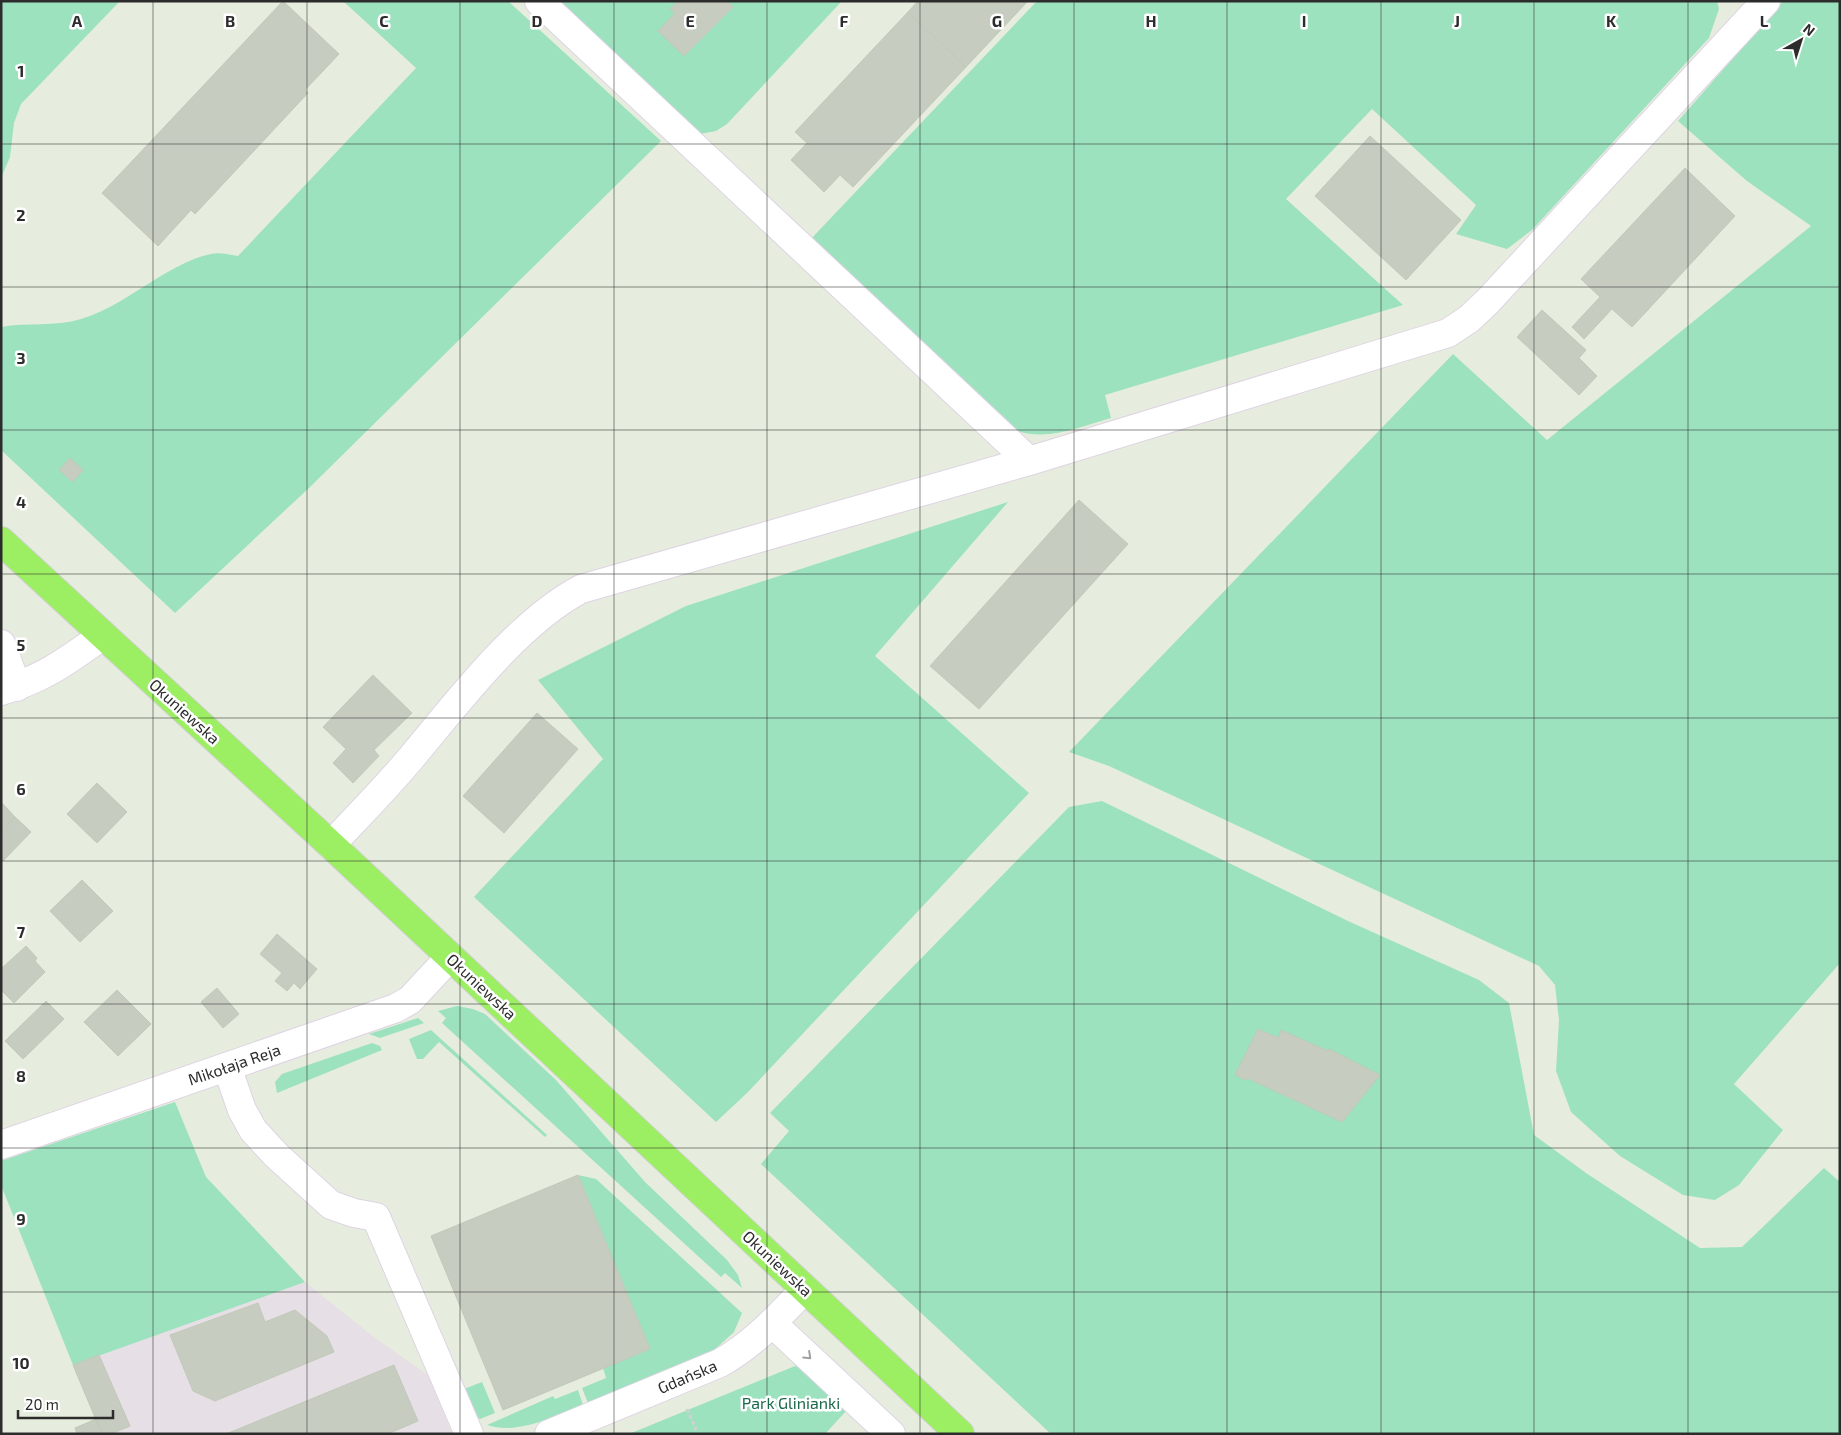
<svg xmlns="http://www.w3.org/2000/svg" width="1841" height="1435" viewBox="0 0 1841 1435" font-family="'Exo 2',sans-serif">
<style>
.industrial{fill:#e6dfe5}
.green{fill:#9ce2be}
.building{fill:#c7ccc1;stroke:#c1c9b8}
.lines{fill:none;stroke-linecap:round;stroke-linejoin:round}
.minor-casing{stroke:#ded4e4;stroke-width:30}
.major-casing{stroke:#d1d1d1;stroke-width:30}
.path{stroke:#d1d1d1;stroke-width:3;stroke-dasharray:4 2.5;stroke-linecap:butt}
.minor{stroke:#fff;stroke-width:28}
.major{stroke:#9cee62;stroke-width:28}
.oneway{stroke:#a0a0a0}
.grid{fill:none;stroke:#2c2c2c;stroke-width:1;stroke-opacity:0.55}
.labels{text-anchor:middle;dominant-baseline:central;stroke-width:5;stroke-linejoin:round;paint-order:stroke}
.street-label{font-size:16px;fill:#2c2c2c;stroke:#fff}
.park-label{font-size:16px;fill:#1c694b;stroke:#fff}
.grid-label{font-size:16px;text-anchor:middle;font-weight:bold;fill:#2c2c2c;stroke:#fff;stroke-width:5;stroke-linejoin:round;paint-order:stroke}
</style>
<rect width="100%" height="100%" fill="#e7edde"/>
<polygon class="industrial" points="305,1282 375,1338 428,1375 452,1434 102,1434 73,1365"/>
<g class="green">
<polygon points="1,1 120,1 21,104 14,123 10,157 1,178"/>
<path d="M343,1h165l153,140 -352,347 -134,125 -174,-163v-123c26,-5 54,0 80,-8 45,-13 86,-56 130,-65 8,-2 19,1 27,2l178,-188z"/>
<polygon points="545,1 842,1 727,124 716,131 700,134"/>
<path d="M1037,1h680l2,8 -10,29 -177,192 -25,19 -51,-15 20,-29 -104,-96 -86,90 117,106 -298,90 6,23c-33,9 -60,23 -95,13l-208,-189z"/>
<polygon points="1783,1 1840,1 1840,963 1734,1084 1783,1130 1739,1185 1715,1200 1683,1195 1620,1156 1571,1112 1556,1071 1559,1020 1555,985 1539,966 1109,766 1069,752 1453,354 1547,440 1811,226 1747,181 1678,121"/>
<polygon points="1008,502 875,656 1029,793 748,1092 716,1122 474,897 603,759 538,680 686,606"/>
<polygon points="1102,801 1348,921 1479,980 1509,1003 1534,1135 1586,1173 1700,1248 1742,1247 1824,1168 1840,1182 1840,1434 1051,1434 761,1164 789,1131 770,1113 1069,807"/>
<polygon points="457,1006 473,1009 485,1014 556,1080 645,1182 727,1260 738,1275 742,1288 725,1273 721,1277 442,1023 446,1018 438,1011"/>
<polygon points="418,1018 424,1023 380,1038 369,1034"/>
<polygon points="431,1030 547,1135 545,1137 439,1042 423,1059 417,1059 409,1039"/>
<polygon points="372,1043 380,1046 382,1050 277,1093 275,1082 282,1074"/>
<polygon points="175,1102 206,1177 305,1282 73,1365 1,1185 1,1161"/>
<polygon points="578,1175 596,1179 742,1313 734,1332 712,1352 588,1403 582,1388 606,1378 603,1368 650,1349"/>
<polygon points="795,1366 799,1367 847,1410 825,1434 629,1434"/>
<polygon points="482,1382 495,1413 480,1419 475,1416 464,1389"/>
<path d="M578,1390l5,15c-29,12 -66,30 -96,20l66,-29 2,3z"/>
</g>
<g class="building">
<polygon points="283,1 339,54 305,90 308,93 195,214 191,210 158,246 102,193"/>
<polygon points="678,1 727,1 733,7 684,56 658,31 675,13 670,9"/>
<polygon points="918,1 1028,1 966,67 908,12"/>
<polygon points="908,12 966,67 853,187 840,175 824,192 791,160 807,143 795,132"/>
<polygon points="1370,136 1461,220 1406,280 1315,196"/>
<polygon points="1685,168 1735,216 1632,327 1612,309 1584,339 1572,327 1600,297 1581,279"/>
<polygon points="1542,310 1586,350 1579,358 1597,376 1579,395 1517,337"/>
<polygon points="70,458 83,470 73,482 59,470"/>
<polygon points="1079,500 1128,544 979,709 930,666"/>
<polygon points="373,675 412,713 374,750 379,756 353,783 333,763 346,749 323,727"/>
<polygon points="537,713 578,749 504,833 463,796"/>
<polygon points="97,783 127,812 97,843 67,814"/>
<polygon points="1,802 15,817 1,831"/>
<polygon points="15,817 31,832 1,863 1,831"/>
<polygon points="82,880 113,911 80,942 50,911"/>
<polygon points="277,934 317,969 300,989 294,983 287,991 275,981 282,973 260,954"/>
<polygon points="26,946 37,958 35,961 45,972 14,1003 1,990 1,969"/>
<polygon points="217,988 239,1014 223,1028 201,1002"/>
<polygon points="117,990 151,1024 118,1056 84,1022"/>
<polygon points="46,1001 64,1019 23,1059 5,1041"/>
<polygon points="1258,1029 1278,1038 1281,1030 1328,1051 1329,1049 1380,1075 1342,1122 1247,1078 1246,1080 1235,1075"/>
<polygon points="578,1175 650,1349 503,1410 431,1236"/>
<polygon points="258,1303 265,1322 295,1310 327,1336 334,1352 215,1401 193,1391 170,1335"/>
<polygon points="99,1355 130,1426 111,1434 102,1434 73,1365"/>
<polygon points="394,1365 418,1421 390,1433 226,1434"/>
<polygon points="96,1419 102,1434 77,1434 75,1428"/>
</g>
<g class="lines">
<defs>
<g id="minor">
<polyline points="539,1 1029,461"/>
<polyline points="1,644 17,687"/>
<path d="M1,691c42,-12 66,-30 101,-55"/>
<path d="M331,845c27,-29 55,-57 80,-87 47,-56 106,-135 170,-169l448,-128 419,-128 21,-14 19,-18 278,-300"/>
<polyline points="227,1067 242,1110 253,1130 276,1155 331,1205 354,1213 376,1217 469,1434"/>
<polyline points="1,1145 396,1008 410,1000 450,957"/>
<polyline points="772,1323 891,1434"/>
<path d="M549,1434l171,-71c34,-19 58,-46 85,-74"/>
</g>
<polyline id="major" points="1,541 331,845 960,1434"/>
</defs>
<use href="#minor" class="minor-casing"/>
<use href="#major" class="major-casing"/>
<polyline class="path" points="687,1409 698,1434"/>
<use href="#minor" class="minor"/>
<use href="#major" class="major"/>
</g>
<defs><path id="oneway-chevron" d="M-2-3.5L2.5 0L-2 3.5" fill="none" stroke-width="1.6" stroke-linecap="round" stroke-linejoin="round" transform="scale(1.25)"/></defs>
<use class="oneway" href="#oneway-chevron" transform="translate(808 1356) rotate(43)"/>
<path class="grid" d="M153,1v1433M307,1v1433M460,1v1433M614,1v1433M767,1v1433M920,1v1433M1074,1v1433M1227,1v1433M1381,1v1433M1534,1v1433M1688,1v1433M1,144h1839M1,287h1839M1,430h1839M1,574h1839M1,718h1839M1,861h1839M1,1004h1839M1,1148h1839M1,1292h1839"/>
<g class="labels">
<g class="street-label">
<text transform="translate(185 711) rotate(42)">Okuniewska</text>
<text transform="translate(482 986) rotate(43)">Okuniewska</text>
<text transform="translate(234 1064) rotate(-19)">Mikołaja Reja</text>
<text transform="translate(778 1263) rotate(43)">Okuniewska</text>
<text transform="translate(687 1376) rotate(-23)">Gdańska</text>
</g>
<g class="park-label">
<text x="791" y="1402">Park Glinianki</text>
</g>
</g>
<g class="grid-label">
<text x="77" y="27">A</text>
<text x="230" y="27">B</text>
<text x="384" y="27">C</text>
<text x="537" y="27">D</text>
<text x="690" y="27">E</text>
<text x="844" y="27">F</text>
<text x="997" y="27">G</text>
<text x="1151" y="27">H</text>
<text x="1304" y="27">I</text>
<text x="1457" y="27">J</text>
<text x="1611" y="27">K</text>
<text x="1764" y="27">L</text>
<text x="21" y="77">1</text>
<text x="21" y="221">2</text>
<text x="21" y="364">3</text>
<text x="21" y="508">4</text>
<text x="21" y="651">5</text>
<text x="21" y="795">6</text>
<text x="21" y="938">7</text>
<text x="21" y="1082">8</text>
<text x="21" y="1225">9</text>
<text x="21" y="1369">10</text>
</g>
<rect width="1841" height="1435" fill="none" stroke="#2c2c2c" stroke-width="5"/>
<g transform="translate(1801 40) rotate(39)" stroke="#ffffff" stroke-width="4" paint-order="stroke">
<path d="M0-4L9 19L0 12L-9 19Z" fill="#2c2c2c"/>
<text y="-8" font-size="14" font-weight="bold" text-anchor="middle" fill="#2c2c2c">N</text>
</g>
<path d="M18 1410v8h95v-8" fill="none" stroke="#2c2c2c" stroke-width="2.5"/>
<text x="25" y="1410" font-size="15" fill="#2c2c2c" stroke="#ffffff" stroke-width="4" paint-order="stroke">20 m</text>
</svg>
